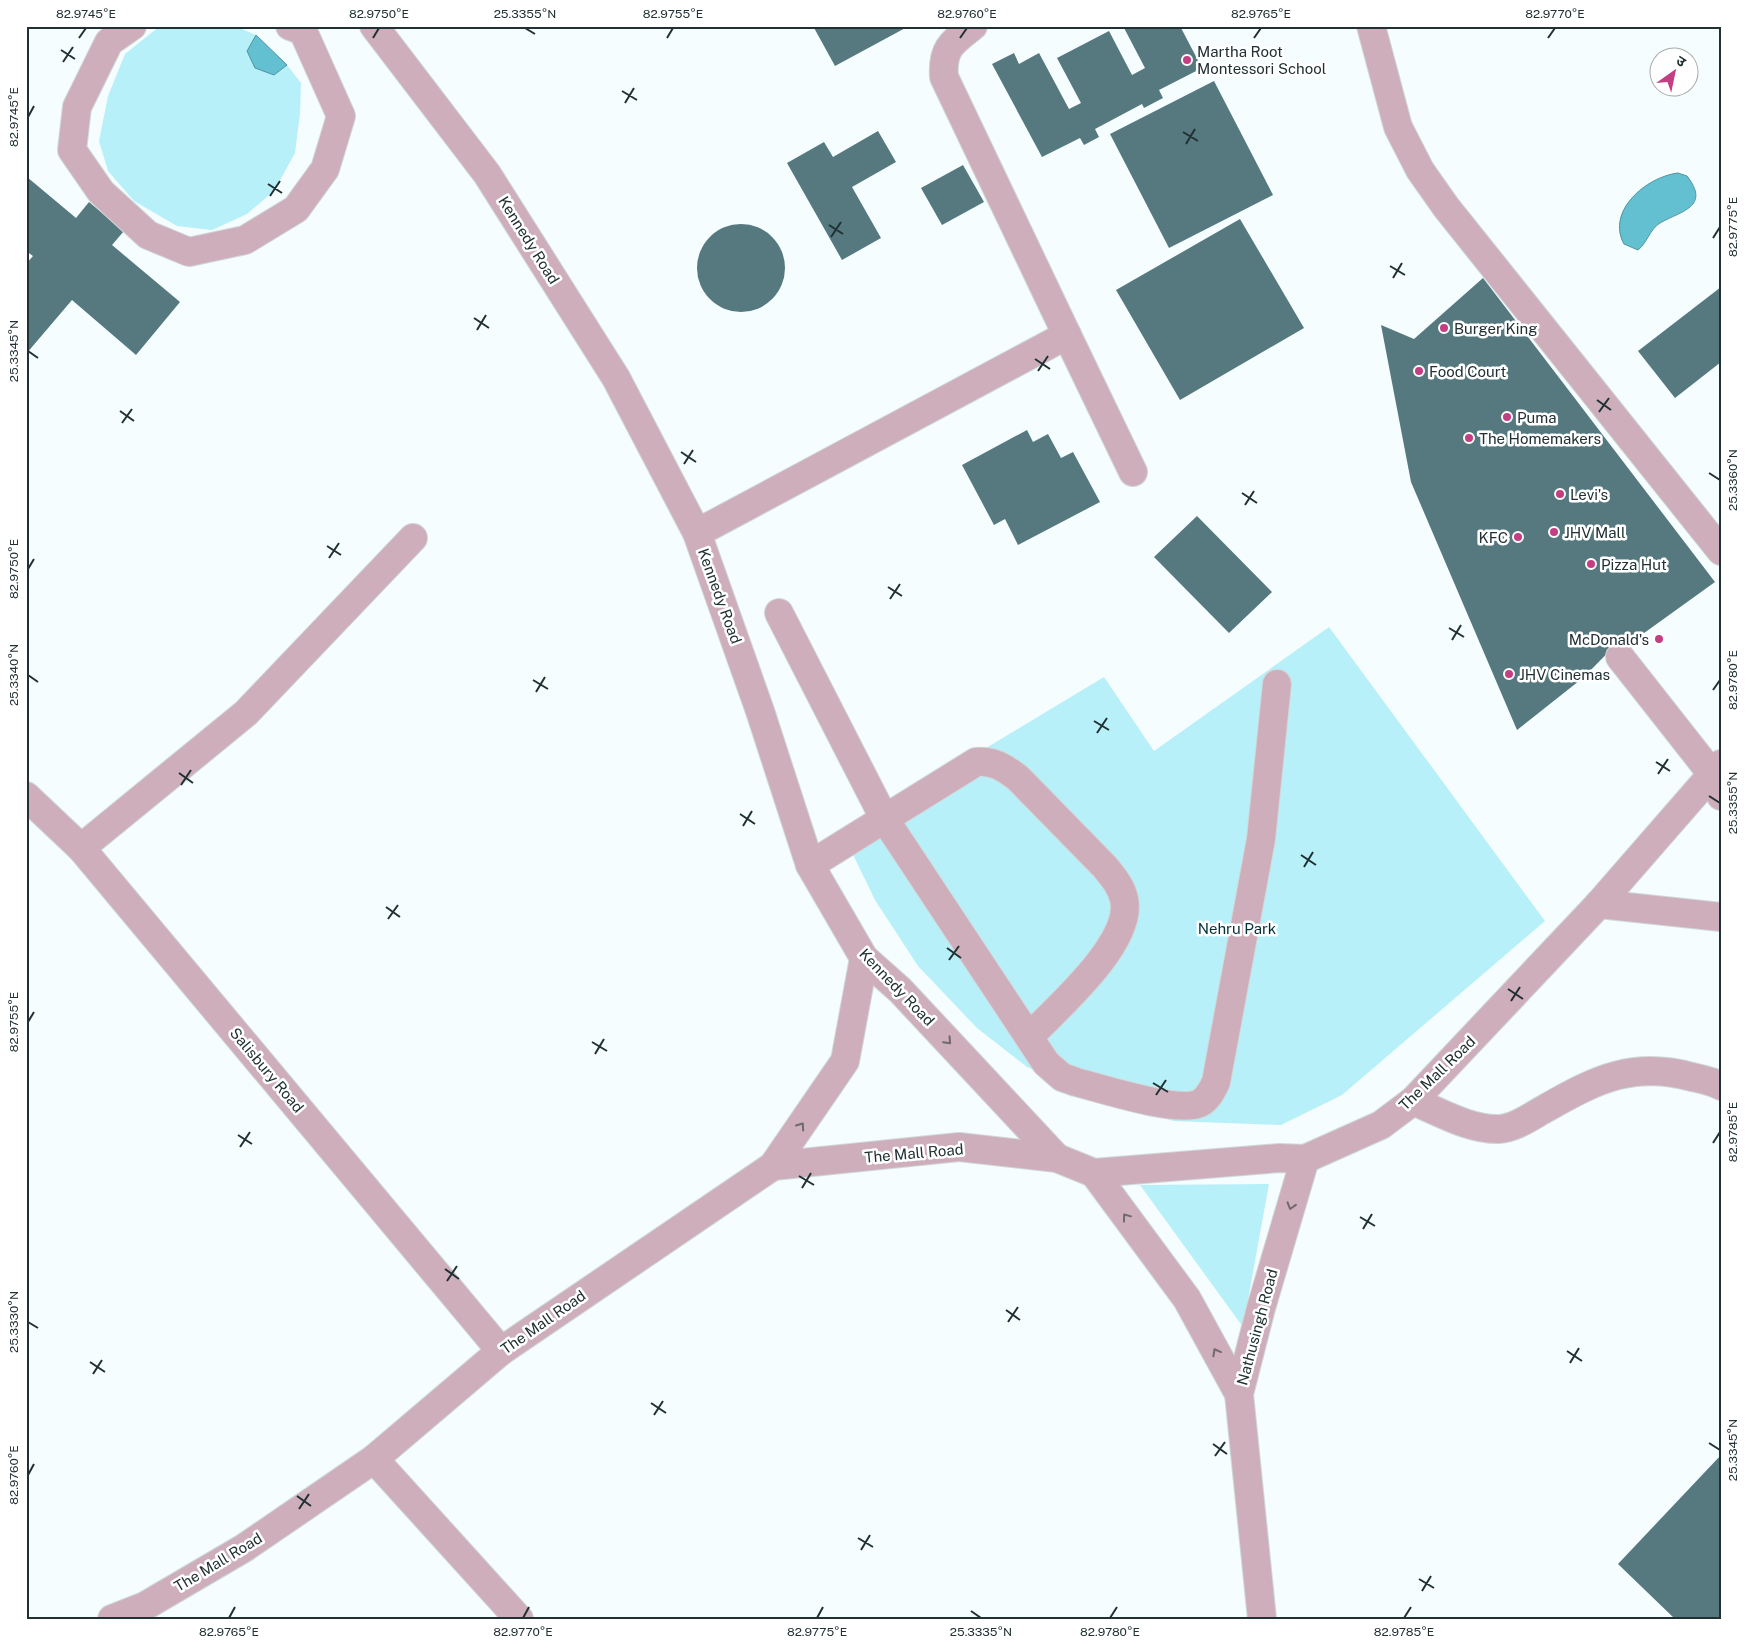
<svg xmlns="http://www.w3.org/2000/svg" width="1747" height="1645" viewBox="0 0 1747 1645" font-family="'Public Sans','Noto Sans Devanagari',sans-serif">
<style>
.green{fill:#b8f0fa}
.water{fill:#63c0d0;stroke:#4f95a1}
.building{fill:#55797f}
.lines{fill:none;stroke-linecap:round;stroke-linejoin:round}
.minor-casing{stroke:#cfd8d9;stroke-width:30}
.minor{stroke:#cfaebb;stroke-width:28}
.oneway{stroke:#6f6970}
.ticks{fill:none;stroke:#213033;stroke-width:2}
.poi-dot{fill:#c33e82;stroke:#fff;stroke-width:2}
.labels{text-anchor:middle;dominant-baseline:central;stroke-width:5;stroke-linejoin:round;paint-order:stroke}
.poi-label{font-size:15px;fill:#213033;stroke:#fff;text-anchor:start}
.street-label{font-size:15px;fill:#213033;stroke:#fff}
.park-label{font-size:15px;fill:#013037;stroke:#fff}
.neatline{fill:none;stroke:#213033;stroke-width:2}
.ticks-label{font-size:12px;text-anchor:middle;fill:#213033}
</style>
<rect width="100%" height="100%" fill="#f5fdfe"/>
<g class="green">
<polygon points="160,26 235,26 256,35 247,51 274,75 287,65 301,83 300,113 295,153 274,191 247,214 212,230 177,226 134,201 108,171 99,141 108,96 125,54"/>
<polygon points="1329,627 1545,921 1342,1095 1281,1125 1173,1121 1074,1087 1027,1067 977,1028 918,966 875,900 843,834 1104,677 1154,751"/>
<polygon points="1269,1184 1243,1327 1140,1185"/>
</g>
<g class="water">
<polygon points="256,35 287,65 274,75 255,68 247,51"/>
<path d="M1678,173l9,3c24,31 -6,35 -27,47 -10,6 -13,20 -22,27l-14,-6c-18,-33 22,-67 54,-71z"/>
</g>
<g class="building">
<polygon points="813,26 909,26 835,66"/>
<polygon points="1123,26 1180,26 1202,68 1159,90 1163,98 1144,108 1142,104 1095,129 1099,137 1084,145 1080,138 1042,157 992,64 1014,53 1019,64 1039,53 1069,109 1081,103 1057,58 1109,31 1132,75 1145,68"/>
<polygon points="1214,81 1273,195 1169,248 1110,134"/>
<polygon points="878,131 896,162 852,187 881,238 842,260 787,163 824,142 833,157"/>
<polygon points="963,165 984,202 942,225 921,188"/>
<polygon points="27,177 76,218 89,202 124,231 112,245 180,302 136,355 72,300 26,354 26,264 33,256 26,251"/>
<polygon points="1240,219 1304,328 1180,400 1116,290"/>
<circle cx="741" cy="268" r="44"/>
<polygon points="1483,278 1715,582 1633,641 1628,632 1584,677 1517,730 1411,482 1381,325 1414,339"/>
<polygon points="1721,287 1721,362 1675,398 1638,351"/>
<polygon points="1027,430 1033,442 1048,434 1061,458 1073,452 1100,502 1018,545 1005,519 994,525 962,465"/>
<polygon points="1197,516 1272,592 1229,633 1154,557"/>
<polygon points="1721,1455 1721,1619 1675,1619 1618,1564"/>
</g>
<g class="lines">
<defs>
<g id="minor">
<polyline points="132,26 109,42 77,107 72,150 101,192 148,235 189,252 245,240 296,209 325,169 341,116 303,31 290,26"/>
<polyline points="374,26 487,174 616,378 697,533 760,711 810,865 864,958 900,990 1057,1158"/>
<path d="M973,26c-22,17 -31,23 -29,51l123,258"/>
<polyline points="1371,26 1398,127 1420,170 1446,207 1721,551"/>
<polyline points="697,533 1067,335 1133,472"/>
<path d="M779,613l105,205 162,245 16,14 14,5c24,6 104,32 124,21 8,-4 12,-13 16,-21l45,-243 16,-155"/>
<polyline points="1620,657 1712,774 1721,796"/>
<polyline points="26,796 81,848 501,1351"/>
<polyline points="81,848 246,713 413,538"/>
<path d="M810,865l166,-103c17,-2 29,6 42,16l87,89c8,10 16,19 19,32 10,43 -68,110 -95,138"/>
<polyline points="1599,904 1721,917"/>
<path d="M1413,1101c27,11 57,29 86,28 17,-1 34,-14 49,-22 49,-28 86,-46 144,-30 9,2 20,4 29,9"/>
<polyline points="773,1166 845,1061 864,958"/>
<polyline points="1094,1173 1187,1299 1239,1394"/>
<polyline points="374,1459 519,1619"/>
<polyline points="112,1619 145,1606 244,1548 374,1459 501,1351 773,1166 959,1147 1057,1158 1094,1173 1280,1158 1305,1159 1381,1125 1413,1101 1599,904 1721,764"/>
<polyline points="1262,1619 1239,1394 1261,1308 1305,1159"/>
</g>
</defs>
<use href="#minor" class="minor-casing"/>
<use href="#minor" class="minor"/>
</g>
<defs><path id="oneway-chevron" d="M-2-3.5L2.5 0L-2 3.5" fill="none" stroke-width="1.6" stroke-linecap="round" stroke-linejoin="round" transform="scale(1.25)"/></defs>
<g class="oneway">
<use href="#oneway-chevron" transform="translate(948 1041) rotate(47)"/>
<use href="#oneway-chevron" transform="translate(801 1126) rotate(-55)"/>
<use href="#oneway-chevron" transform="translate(1291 1206) rotate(107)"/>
<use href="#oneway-chevron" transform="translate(1126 1217) rotate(-127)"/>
<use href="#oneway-chevron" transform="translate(1216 1352) rotate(-119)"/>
</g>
<path class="ticks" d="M525,28l10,6M79,38l7,-10M373,38l6,-10M667,38l6,-10M960,38l7,-10M1254,38l7,-10M1548,38l7,-10M61,50l14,9M63,62l10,-15M622,91l15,9M625,103l9,-15M28,117l6,-11M1183,132l15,9M1186,144l9,-15M268,184l14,9M270,196l10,-15M829,225l14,9M831,237l10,-15M1713,238l7,-11M1390,266l15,9M1393,278l9,-15M474,318l15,10M477,330l9,-15M28,351l10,7M1035,359l15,10M1038,371l10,-15M1597,400l14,10M120,411l14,10M1599,412l10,-14M122,423l10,-14M681,452l15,10M684,464l9,-14M1709,473l11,7M1242,493l15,10M1245,505l9,-14M327,546l14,9M329,558l10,-15M28,569l6,-10M888,587l14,9M890,599l10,-15M1449,628l15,9M1452,640l9,-15M28,675l10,7M533,680l15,9M1713,690l7,-10M536,692l9,-15M1094,721l15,9M1097,733l10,-15M1656,762l14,9M179,773l14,10M1658,774l10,-15M181,785l10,-15M1709,796l11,7M740,814l15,10M743,826l9,-15M1301,855l15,10M1304,867l9,-15M386,907l14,10M388,919l10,-14M947,948l14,10M949,960l10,-14M1508,989l15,10M1511,1001l9,-14M28,1022l6,-10M592,1042l15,9M595,1054l9,-15M1153,1083l15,9M1156,1095l10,-15M238,1135l14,9M1713,1143l7,-11M240,1147l10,-15M799,1176l15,9M802,1188l9,-15M1360,1217l15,9M1363,1229l9,-15M445,1269l14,10M447,1281l10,-15M1006,1310l14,10M28,1322l10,6M1008,1322l10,-15M1567,1351l15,10M90,1362l15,10M1570,1363l9,-15M93,1374l9,-14M651,1403l15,10M654,1415l9,-14M1709,1443l11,7M1213,1444l14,10M1215,1456l10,-14M28,1475l6,-11M297,1496l14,10M299,1509l10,-15M858,1538l15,9M861,1550l9,-15M1419,1579l15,9M1422,1591l9,-15M971,1611l10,7M229,1618l6,-11M523,1618l6,-11M817,1618l6,-11M1110,1618l7,-11M1404,1618l7,-11"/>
<g class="poi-dot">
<circle cx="1187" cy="60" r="5"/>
<circle cx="1444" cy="328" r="5"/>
<circle cx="1419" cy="371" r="5"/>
<circle cx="1507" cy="417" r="5"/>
<circle cx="1469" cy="438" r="5"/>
<circle cx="1560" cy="494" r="5"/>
<circle cx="1554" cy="532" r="5"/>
<circle cx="1518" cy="537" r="5"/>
<circle cx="1591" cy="564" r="5"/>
<circle cx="1659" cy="639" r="5"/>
<circle cx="1509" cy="674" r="5"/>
</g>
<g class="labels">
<g class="poi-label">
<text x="1197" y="51">Martha Root<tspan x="1197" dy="17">Montessori School</tspan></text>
<text x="1454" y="328">Burger King</text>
<text x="1429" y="371">Food Court</text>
<text x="1517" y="417">Puma</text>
<text x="1479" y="438">The Homemakers</text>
<text x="1570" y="494">Levi's</text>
<text x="1564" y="532">JHV Mall</text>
<text x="1508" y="537" text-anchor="end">KFC</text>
<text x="1601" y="564">Pizza Hut</text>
<text x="1649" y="639" text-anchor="end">McDonald's</text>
<text x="1519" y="674">JHV Cinemas</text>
</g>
<g class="street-label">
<text transform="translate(529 240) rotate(58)">Kennedy Road</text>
<text transform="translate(720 596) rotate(70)">Kennedy Road</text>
<text transform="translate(897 987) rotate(46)">Kennedy Road</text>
<text transform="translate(267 1070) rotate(50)">Salisbury Road</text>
<text transform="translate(1437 1073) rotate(-44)">The Mall Road</text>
<text transform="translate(914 1153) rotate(-5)">The Mall Road</text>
<text transform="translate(543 1322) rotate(-35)">The Mall Road</text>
<text transform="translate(1257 1327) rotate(-75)">Nathusingh Road</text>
<text transform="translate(218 1562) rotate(-31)">The Mall Road</text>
</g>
<g class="park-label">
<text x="1237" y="928">Nehru Park</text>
</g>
</g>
<rect width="1747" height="1645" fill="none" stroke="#ffffff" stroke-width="55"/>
<g transform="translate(1674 72) rotate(33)"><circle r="24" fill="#ffffff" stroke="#a6acad"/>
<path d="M0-4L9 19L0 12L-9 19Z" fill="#c33e82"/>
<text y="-8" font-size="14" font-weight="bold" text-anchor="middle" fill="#213033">उ</text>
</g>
<rect x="28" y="28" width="1692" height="1590" class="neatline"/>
<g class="ticks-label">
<text x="86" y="18">82.9745°E</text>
<text x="379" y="18">82.9750°E</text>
<text x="525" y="18">25.3355°N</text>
<text x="673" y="18">82.9755°E</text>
<text x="967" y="18">82.9760°E</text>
<text x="1261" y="18">82.9765°E</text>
<text x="1555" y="18">82.9770°E</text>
<text transform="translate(14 117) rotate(-90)" y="4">82.9745°E</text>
<text transform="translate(1733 227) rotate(-90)" y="4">82.9775°E</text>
<text transform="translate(14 351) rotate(-90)" y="4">25.3345°N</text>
<text transform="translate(1733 480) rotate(-90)" y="4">25.3360°N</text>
<text transform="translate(14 569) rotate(-90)" y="4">82.9750°E</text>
<text transform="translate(14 675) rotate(-90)" y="4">25.3340°N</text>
<text transform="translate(1733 680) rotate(-90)" y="4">82.9780°E</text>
<text transform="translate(1733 803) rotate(-90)" y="4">25.3355°N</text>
<text transform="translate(14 1022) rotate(-90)" y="4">82.9755°E</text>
<text transform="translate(1733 1132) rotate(-90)" y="4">82.9785°E</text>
<text transform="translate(14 1322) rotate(-90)" y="4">25.3330°N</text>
<text transform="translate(1733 1450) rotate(-90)" y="4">25.3345°N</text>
<text transform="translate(14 1475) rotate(-90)" y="4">82.9760°E</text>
<text x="229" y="1636">82.9765°E</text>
<text x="523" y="1636">82.9770°E</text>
<text x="817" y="1636">82.9775°E</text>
<text x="981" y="1636">25.3335°N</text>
<text x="1110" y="1636">82.9780°E</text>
<text x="1404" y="1636">82.9785°E</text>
</g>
</svg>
